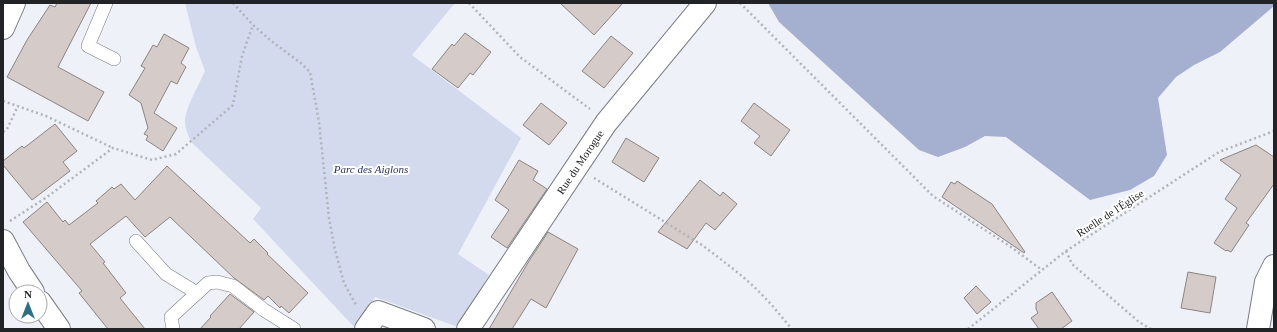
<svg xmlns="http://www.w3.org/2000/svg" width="1277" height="332" viewBox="0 0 1277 332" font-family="'Times New Roman',serif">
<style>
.green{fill:#d3daee}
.forest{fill:#a5afcf}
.building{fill:#d5ccca;stroke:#8c8481}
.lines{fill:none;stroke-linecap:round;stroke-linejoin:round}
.lane-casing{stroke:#7c7e85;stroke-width:14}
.street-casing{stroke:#7c7e85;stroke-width:24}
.path{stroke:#b0b3b8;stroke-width:2.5;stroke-dasharray:2 3;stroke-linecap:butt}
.lane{stroke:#fff;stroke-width:13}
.street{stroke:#fff;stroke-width:22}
.labels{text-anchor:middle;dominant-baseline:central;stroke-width:4;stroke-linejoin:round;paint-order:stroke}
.street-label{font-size:11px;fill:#222326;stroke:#fff}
.park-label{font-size:11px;font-style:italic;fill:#27325d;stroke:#fff}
</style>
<rect width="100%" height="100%" fill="#eef1f8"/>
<path class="green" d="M185,3h270l-43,52 109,83 -63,116 31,21 -31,52 -83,-30 -19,32 -103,-110 8,-11 -70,-66c-3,-7 -6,-14 -6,-21 0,-13 15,-38 20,-50l-9,-24z"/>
<polygon class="forest" points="768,3 1274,3 1274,6 1220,52 1194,65 1176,77 1158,98 1167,155 1154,176 1130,190 1090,200 1006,137 985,136 965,147 938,157 919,150 779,22"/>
<g class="building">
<polygon points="57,3 91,3 58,67 104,92 88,121 7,77 27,40 50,5 55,7"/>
<polygon points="560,3 623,3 594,35"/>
<polygon points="465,33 491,52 473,75 470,73 458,88 432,69 452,44 454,46"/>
<polygon points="164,34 189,48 181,63 186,67 181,76 177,84 171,81 154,113 177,128 163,151 146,140 148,136 144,134 148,128 141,103 129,95 145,68 141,66 153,45 157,47"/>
<polygon points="611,36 633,53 604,88 582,71"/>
<polygon points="541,103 567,123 549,145 523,125"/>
<polygon points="754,103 790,130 771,156 754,143 760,136 741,121"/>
<polygon points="55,124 77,151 63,162 70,171 32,200 3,165 3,161 22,146 24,148"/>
<polygon points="626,138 659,158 644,182 612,162"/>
<polygon points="1256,145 1274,157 1274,184 1246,223 1249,225 1231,252 1227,250 1226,251 1214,243 1237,208 1225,199 1241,175 1220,160"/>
<polygon points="519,160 538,171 533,180 547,189 507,248 491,237 509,210 495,200"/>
<polygon points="167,166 250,243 254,239 268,253 267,254 308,293 289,313 281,306 280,308 268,296 264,300 234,278 170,217 145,237 126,216 90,244 105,262 103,263 126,293 120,298 145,329 108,329 79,293 82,291 23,222 47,202 63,222 65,220 69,225 98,203 96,201 112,187 114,189 121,184 135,200"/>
<polygon points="700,180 720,196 723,192 737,204 715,230 706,223 687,249 658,232"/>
<polygon points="957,181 992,204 1025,252 1024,253 942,197 951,182 955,184"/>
<polygon points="548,232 578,249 546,308 531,299 512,329 489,329 529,261"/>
<polygon points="1188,272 1216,277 1210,313 1181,308"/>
<polygon points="976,286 991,302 977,314 964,298"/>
<polygon points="1052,292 1072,321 1061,329 1039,329 1031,318 1038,313 1036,309 1036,303"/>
<polygon points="230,294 254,312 239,329 200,329 211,317 210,316"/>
</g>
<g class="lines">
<defs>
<g id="lane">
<polyline points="106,3 88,46 114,59"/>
<polyline points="136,241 166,274 197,293 208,283 217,282 233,286 264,310 294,329"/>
<polyline points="173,329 171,317 197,293"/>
</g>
<g id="street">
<polyline points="3,28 14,3"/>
<polyline points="3,241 19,271 33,292"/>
<polyline points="40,302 59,329"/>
<polyline points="366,329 378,312 424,329"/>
<polyline points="468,329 606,123 705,3"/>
<polyline points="1258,329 1266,282 1274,266"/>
</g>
</defs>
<use href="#lane" class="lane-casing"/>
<use href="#street" class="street-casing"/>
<g class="path">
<polyline points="233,3 253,25 270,40 302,64 310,72 319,122 329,218 335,250 344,283 356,305"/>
<polyline points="469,3 520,57 590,109"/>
<polyline points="740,3 933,196 1011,247 1042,270"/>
<polyline points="3,101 46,116 113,148"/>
<polyline points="3,132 7,129 18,106"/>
<path d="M594,178l108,67c22,17 45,33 64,54 9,9 17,20 26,30"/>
<polyline points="10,221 47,197 113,148 152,160 176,154 233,105 242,56 253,25"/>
<polyline points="1066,251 1072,264 1139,322 1151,329"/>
<polyline points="968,329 1066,251 1219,152 1274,131"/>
</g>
<use href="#lane" class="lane"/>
<use href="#street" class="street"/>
</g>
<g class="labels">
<g class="street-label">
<text transform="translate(580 162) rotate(-56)">Rue du Morogue</text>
<text transform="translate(1110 213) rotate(-33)">Ruelle de l'Église</text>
</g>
<g class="park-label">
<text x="371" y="169">Parc des Aiglons</text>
</g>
</g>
<rect width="1277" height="332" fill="none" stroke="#222326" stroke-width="8"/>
<g transform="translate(28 304)"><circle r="19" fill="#ffffff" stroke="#a7a7a8"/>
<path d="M0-3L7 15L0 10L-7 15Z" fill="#2f6f83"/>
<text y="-6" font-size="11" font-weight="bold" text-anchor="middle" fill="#222326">N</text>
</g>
</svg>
